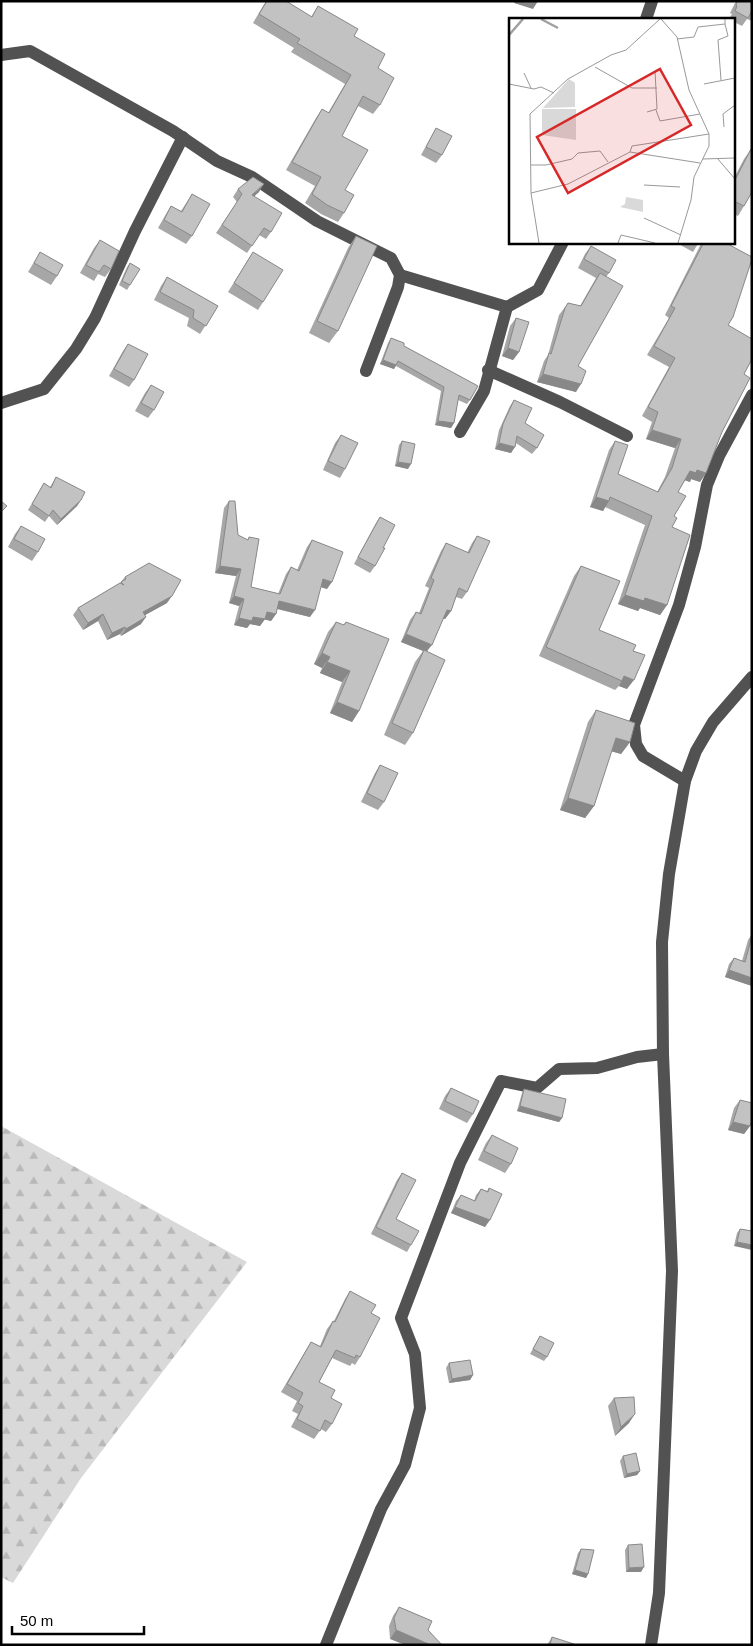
<svg xmlns="http://www.w3.org/2000/svg" width="753" height="1646" viewBox="0 0 753 1646" font-family="Helvetica,sans-serif">
<style>
.forest{fill:url(#forest-firs)}
.lines{fill:none;stroke-linecap:round;stroke-linejoin:round}
.minor{stroke:#525252;stroke-width:12}
.wall{fill:#a7a7a7}
.shaded-wall{fill:#888}
.building{fill:#c2c2c2;stroke:#888}
.inset-river{fill:none;stroke:#a0a0a0;stroke-width:2.5}
.inset-road{fill:none;stroke:#999;stroke-width:1}
.view{fill:#d62828;fill-opacity:0.15;stroke:#d62828;stroke-width:2.5}
.inset-edge{fill:none;stroke:#000;stroke-width:2.5}
</style>
<defs>
<pattern id="forest-firs" width="22" height="20" patternUnits="userSpaceOnUse" patternTransform="scale(1.25)"><rect width="22" height="20" fill="#d9d9d9"/><path d="M5 1l3.5 6h-7zM16 11l3.5 6h-7z" fill="#b8b8b8"/></pattern>
</defs>
<rect width="100%" height="100%" fill="#fff"/>
<polygon class="forest" points="1,1126 247,1262 81,1478 13,1583 1,1577"/>
<g class="lines">
<g class="minor">
<polyline points="646,19 652,1"/>
<polyline points="1,55 30,51 173,131 217,161 252,177 317,221 391,258 400,275 398,287 366,371"/>
<polyline points="400,275 507,307 538,290 563,242"/>
<polyline points="488,370 560,402 627,436"/>
<polyline points="1,403 44,389 76,349 95,318 135,231 183,137"/>
<polyline points="460,432 484,391 507,307"/>
<polyline points="685,781 643,756 636,744 634,725 679,605 695,547 707,485 719,456 752,395"/>
<polyline points="326,1645 381,1509 405,1465 420,1408 415,1354 401,1318 460,1163 501,1081 537,1088 559,1069 597,1068 637,1057 663,1054"/>
<polyline points="651,1645 659,1593 672,1271 663,1054 662,942 669,874 685,781 696,751 713,722 752,677"/>
</g>
</g>
<g class="wall">
<polygon points="266,1 286,1 311,17 318,6 354,36 378,68 380,105 373,114 358,106 342,136 345,190 344,213 338,222 321,214 305,203 315,186 286,170 316,118 322,109 328,113 345,84 291,52 294,48 253,23"/>
<polygon points="736,1 752,1 752,21 747,19 742,26 734,22 734,19 729,19 732,14 730,13"/>
<polygon points="436,128 442,155 436,163 421,155"/>
<polygon points="751,149 752,150 752,196 750,195 744,206 738,216 734,214 734,178 744,159"/>
<polygon points="238,189 259,192 254,196 271,232 266,239 259,235 247,253 216,233 237,202 233,197"/>
<polygon points="192,194 192,236 186,244 158,228 166,214 171,206 181,211"/>
<polygon points="356,236 338,331 329,343 309,333 348,248"/>
<polygon points="100,240 111,269 105,277 98,274 94,281 80,273 94,248"/>
<polygon points="675,242 699,242 693,252"/>
<polygon points="702,242 724,242 728,325 744,374 706,473 700,482 691,479 690,482 685,480 678,492 672,527 667,605 660,615 640,608 638,611 618,604 645,525 605,507 603,511 590,507 609,450 615,441 618,474 657,492 665,477 675,448 646,439 652,422 642,416 669,367 647,355 669,318 665,315"/>
<polygon points="591,246 609,273 606,277 578,366 576,392 537,382 544,361 548,355 559,315 568,303 580,306 596,278 578,268 585,254"/>
<polygon points="40,252 57,276 51,285 28,272"/>
<polygon points="253,252 263,302 258,310 228,292"/>
<polygon points="130,263 130,285 127,290 119,285 127,267"/>
<polygon points="167,277 218,306 200,334 187,326 189,318 154,300 161,286"/>
<polygon points="516,318 519,352 513,360 502,356 510,326"/>
<polygon points="391,338 404,346 470,400 467,404 458,400 454,423 451,428 435,425 441,391 396,366 394,369 380,364 388,343"/>
<polygon points="128,344 134,380 129,387 109,376 123,351"/>
<polygon points="151,385 154,410 148,418 135,411 145,393"/>
<polygon points="514,400 537,448 532,454 516,443 511,453 495,449 499,430 510,406"/>
<polygon points="341,435 345,469 340,478 323,470 335,443"/>
<polygon points="402,441 408,469 395,466 399,445"/>
<polygon points="56,477 81,500 77,506 57,525 49,516 45,522 28,510 44,483 50,487"/>
<polygon points="229,501 238,535 248,540 249,537 251,587 278,594 286,574 291,567 297,570 307,547 312,540 327,589 320,587 310,617 277,609 276,614 271,621 265,619 260,626 250,624 247,628 234,625 239,606 229,603 236,576 215,573 224,508"/>
<polygon points="380,517 383,548 375,566 370,573 354,564 376,523"/>
<polygon points="21,526 38,552 32,561 8,547 15,534"/>
<polygon points="477,536 467,592 462,599 456,597 451,611 445,619 443,618 427,652 413,733 405,745 384,735 415,662 423,651 401,642 410,620 416,612 419,613 429,588 425,586 441,551 446,543 467,553 472,543"/>
<polygon points="581,566 599,630 627,689 619,686 615,690 539,656 574,576"/>
<polygon points="125,577 167,603 145,615 141,624 121,636 120,634 107,640 98,621 83,630 73,615 78,608 120,583"/>
<polygon points="336,622 343,625 346,622 359,711 352,722 330,713 342,682 320,673 322,668 314,664 328,632"/>
<polygon points="596,710 630,742 621,754 611,751 594,806 585,818 560,810 588,722"/>
<polygon points="380,765 384,802 378,810 361,802 375,773"/>
<polygon points="752,934 752,986 725,977 729,964 734,958 742,961 748,940"/>
<polygon points="451,1088 473,1114 467,1123 439,1109 445,1096"/>
<polygon points="524,1089 562,1118 559,1122 517,1111 522,1093"/>
<polygon points="740,1100 750,1126 744,1134 728,1130 734,1108"/>
<polygon points="492,1135 511,1164 505,1173 478,1160 486,1143"/>
<polygon points="402,1173 396,1219 411,1245 407,1252 371,1234 397,1180"/>
<polygon points="489,1188 485,1227 451,1213 456,1201 461,1195 474,1201 476,1195 481,1189 487,1191"/>
<polygon points="740,1229 752,1231 734,1246 737,1233"/>
<polygon points="350,1291 371,1313 360,1357 355,1365 352,1363 350,1366 332,1358 319,1382 331,1398 332,1424 326,1432 321,1429 314,1439 291,1427 298,1414 292,1411 297,1401 281,1392 306,1350 311,1342 320,1346 327,1329 333,1321 334,1321 345,1299"/>
<polygon points="540,1336 547,1357 544,1361 530,1354"/>
<polygon points="449,1363 473,1375 470,1380 449,1383 446,1368"/>
<polygon points="614,1398 629,1423 615,1436 608,1406"/>
<polygon points="623,1456 640,1471 637,1475 624,1478 620,1461"/>
<polygon points="628,1545 641,1572 626,1572 625,1550"/>
<polygon points="581,1549 588,1574 586,1578 572,1574 578,1553"/>
<polygon points="399,1607 432,1621 390,1639 389,1626 393,1616"/>
<polygon points="552,1637 573,1645 547,1645"/>
</g>
<g class="shaded-wall">
<polygon points="515,1 538,1 533,9 514,3"/>
<polygon points="264,184 259,192 247,203 252,195"/>
<polygon points="508,348 519,352 513,360 502,356"/>
<polygon points="383,360 396,365 394,369 380,364"/>
<polygon points="543,374 581,384 576,392 537,382"/>
<polygon points="438,421 454,423 451,428 435,425"/>
<polygon points="652,430 681,439 675,448 646,439"/>
<polygon points="499,443 515,447 511,453 495,449"/>
<polygon points="398,462 411,464 408,469 395,466"/>
<polygon points="697,470 706,473 700,482 691,479 690,482 684,480 690,471"/>
<polygon points="596,497 609,501 603,511 590,507"/>
<polygon points="81,500 77,506 57,525 61,519"/>
<polygon points="220,566 241,569 236,576 215,573"/>
<polygon points="323,579 332,582 327,589 318,586"/>
<polygon points="625,595 645,598 667,605 660,615 640,608 638,611 618,604"/>
<polygon points="172,596 167,603 138,619 143,612"/>
<polygon points="234,596 244,599 239,606 229,603"/>
<polygon points="279,601 315,610 310,617 274,608"/>
<polygon points="447,610 451,611 445,619 441,618"/>
<polygon points="267,612 276,614 271,621 262,619"/>
<polygon points="103,614 98,621 83,630 88,623"/>
<polygon points="146,617 141,624 121,636 126,629"/>
<polygon points="253,617 265,619 260,626 250,624 247,628 234,625 239,618"/>
<polygon points="125,627 120,634 107,640 112,633"/>
<polygon points="406,634 432,645 426,652 401,642"/>
<polygon points="322,653 330,657 322,668 314,664"/>
<polygon points="327,662 350,671 342,682 320,673"/>
<polygon points="624,676 634,680 627,689 619,686"/>
<polygon points="337,702 359,711 352,722 330,713"/>
<polygon points="616,738 630,742 621,754 607,750"/>
<polygon points="568,798 594,806 585,818 560,810"/>
<polygon points="729,970 752,978 752,986 725,977"/>
<polygon points="520,1106 562,1118 559,1122 517,1111"/>
<polygon points="733,1122 750,1126 744,1134 728,1130"/>
<polygon points="455,1207 490,1220 485,1227 451,1213"/>
<polygon points="737,1242 752,1245 752,1250 734,1246"/>
<polygon points="473,1375 470,1380 449,1383 452,1379"/>
<polygon points="635,1414 629,1423 615,1436 621,1427"/>
<polygon points="640,1471 637,1475 624,1478 627,1474"/>
<polygon points="644,1567 641,1572 626,1572 629,1568"/>
<polygon points="575,1570 588,1574 586,1578 572,1574"/>
<polygon points="396,1630 431,1645 405,1645 390,1639"/>
</g>
<g class="building">
<polygon points="267,1 286,1 312,17 318,6 358,29 354,36 385,54 378,68 394,78 380,105 363,96 342,136 368,150 345,190 354,195 344,213 327,205 312,194 321,177 292,162 322,109 329,113 351,75 297,43 300,39 259,14"/>
<polygon points="737,1 752,1 752,11 748,18 735,11 737,6 736,5"/>
<polygon points="436,128 452,136 442,155 426,147"/>
<polygon points="751,149 752,150 752,192 744,206 734,201 734,179 735,180"/>
<polygon points="253,177 264,184 252,195 282,213 271,232 264,228 252,246 222,225 242,194 238,189"/>
<polygon points="192,194 210,204 192,236 164,220 171,206 182,212"/>
<polygon points="356,236 377,246 338,331 317,321"/>
<polygon points="100,240 119,251 111,269 104,265 99,272 86,265"/>
<polygon points="704,242 724,242 752,257 752,259 733,317 728,325 752,339 752,359 744,374 750,378 722,432 706,473 697,470 696,473 690,471 678,492 686,496 674,516 677,518 672,527 690,535 667,605 645,598 644,601 625,595 652,516 610,497 609,501 596,497 615,441 628,445 618,474 658,492 672,468 681,439 652,430 658,412 648,407 675,358 654,346 675,308 671,306"/>
<polygon points="591,246 616,260 609,273 584,259"/>
<polygon points="40,252 63,265 57,276 34,263"/>
<polygon points="253,252 283,270 263,302 234,283"/>
<polygon points="130,263 140,269 130,285 122,281"/>
<polygon points="600,273 623,286 578,366 586,371 581,384 543,374 549,353 551,354 565,308 568,303 581,306"/>
<polygon points="167,277 218,306 206,326 193,318 194,310 160,292"/>
<polygon points="516,318 529,322 519,352 508,348"/>
<polygon points="391,338 404,343 404,346 478,386 470,400 459,395 454,423 438,421 444,387 398,361 396,365 383,360"/>
<polygon points="128,344 148,354 134,380 114,369"/>
<polygon points="151,385 164,392 154,410 141,403"/>
<polygon points="514,400 532,408 525,423 544,435 537,448 517,436 515,447 499,443 503,424"/>
<polygon points="341,435 358,443 345,469 328,461"/>
<polygon points="402,441 415,444 411,464 398,462"/>
<polygon points="56,477 85,492 81,500 61,519 53,510 49,516 32,504 44,483 51,488"/>
<polygon points="1,501 7,506 1,512"/>
<polygon points="229,501 235,501 238,535 248,540 249,537 259,539 251,587 280,594 291,567 299,571 312,540 343,552 332,582 323,579 315,610 279,601 276,614 267,612 265,619 253,617 252,621 239,618 244,599 234,596 241,569 220,566"/>
<polygon points="380,517 395,525 383,548 385,548 375,566 358,557"/>
<polygon points="21,526 45,539 38,552 14,539"/>
<polygon points="477,536 490,541 467,592 459,588 451,611 447,610 432,645 406,634 416,612 421,614 434,580 431,578 446,543 469,553"/>
<polygon points="149,563 181,580 172,596 143,612 146,617 126,629 125,627 112,633 103,614 88,623 78,608 120,583 124,585 121,582 126,579 125,577"/>
<polygon points="581,566 620,581 599,630 636,645 633,651 645,655 634,680 624,676 622,681 546,647"/>
<polygon points="336,622 344,625 346,622 389,639 359,711 337,702 350,671 327,662 330,657 322,653"/>
<polygon points="424,650 445,660 413,733 392,723"/>
<polygon points="596,710 635,723 630,742 616,738 594,806 568,798"/>
<polygon points="380,765 398,773 384,802 367,793"/>
<polygon points="752,936 752,978 729,970 734,958 745,962"/>
<polygon points="451,1088 479,1101 473,1114 445,1101"/>
<polygon points="524,1089 566,1099 562,1118 520,1106"/>
<polygon points="740,1100 752,1103 752,1120 750,1126 733,1122"/>
<polygon points="492,1135 518,1148 511,1164 484,1151"/>
<polygon points="402,1173 416,1180 396,1219 419,1231 411,1245 376,1227"/>
<polygon points="489,1188 502,1194 490,1220 455,1207 461,1195 475,1201 481,1189 488,1192"/>
<polygon points="740,1229 752,1231 752,1245 737,1242"/>
<polygon points="350,1291 376,1305 371,1313 380,1318 360,1357 356,1355 355,1358 336,1350 319,1382 335,1390 331,1398 342,1404 332,1424 325,1420 320,1431 297,1419 303,1406 298,1403 303,1393 287,1384 311,1342 321,1347 333,1321 335,1322"/>
<polygon points="540,1336 554,1343 547,1357 533,1349"/>
<polygon points="470,1360 473,1375 452,1379 449,1363"/>
<polygon points="634,1397 635,1414 621,1427 614,1398"/>
<polygon points="636,1453 640,1471 627,1474 623,1456"/>
<polygon points="642,1544 644,1567 629,1568 628,1545"/>
<polygon points="581,1549 594,1550 588,1574 575,1570"/>
<polygon points="399,1607 432,1621 428,1630 442,1645 431,1645 396,1630 394,1618"/>
<polygon points="552,1637 574,1644 573,1645 550,1645"/>
</g>
<g transform="translate(509 18)">
<rect width="226" height="226" fill="#fff"/>
<path d="M60,61l6,4v24l-32,1zM33,91h34v31l-34,-5zM117,179l17,3v12l-23,-5 5,-3z" fill="#d9d9d9"/>
<path class="inset-river" d="M32,1l17,9M0,17l14,-16"/>
<path class="inset-road" d="M152,1l16,18 12,53 20,44v12l-15,31 -3,23 -13,43M168,21l17,-2 4,-10 27,-3v-5M86,49l37,21h25M15,55l7,15M212,62l-3,-40 10,-4 -3,-12M0,66l25,5 7,-2 13,6M195,66l31,-6M147,92l4,11 40,-7M138,94l10,-3 -2,-38M215,109l-1,-13 12,-9M121,134l2,-6 77,-12M208,140l18,21M194,141l32,-1M22,147h15l26,-6 6,-6 22,-2 8,11M135,167l36,2M22,175l37,-9 62,-32 70,11M135,200l37,17M30,225l-8,-50 -1,-79 38,-35 43,-24 15,-5 34,-31M109,225l3,-8 34,8"/>
<path class="view" d="M151,51l31,56 -123,68 -31,-56z"/>
<rect width="226" height="226" class="inset-edge"/>
</g>
<rect width="753" height="1646" fill="none" stroke="#000000" stroke-width="5"/>
<path d="M12 1626v8h132v-8" fill="none" stroke="#000000" stroke-width="2.5"/>
<text x="20" y="1626" font-size="15" fill="#000000" stroke="#ffffff" stroke-width="4" paint-order="stroke">50 m</text>
</svg>
